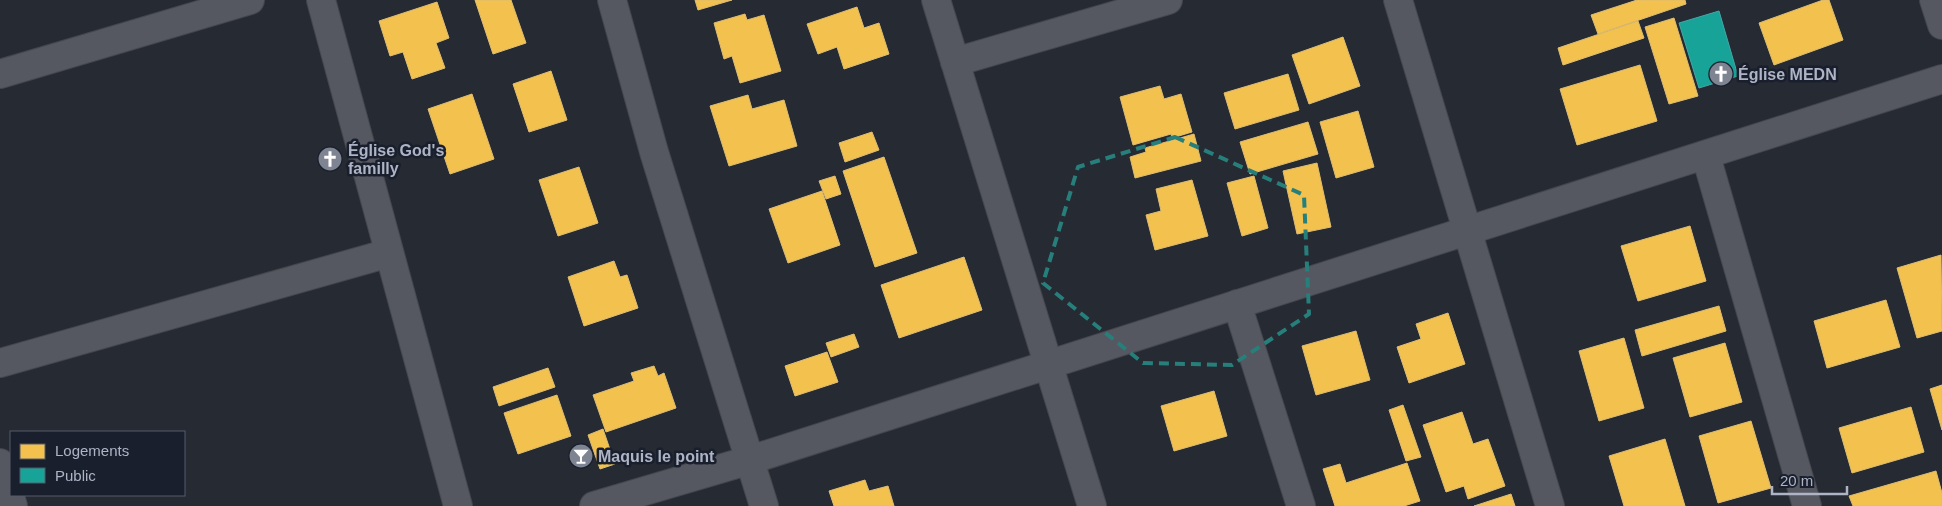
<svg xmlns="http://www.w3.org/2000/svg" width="1942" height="506" viewBox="0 0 1942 506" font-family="Arial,sans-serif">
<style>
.homes{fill:#f2c14e;stroke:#debd72}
.public{fill:#17a398;stroke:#44a8a6}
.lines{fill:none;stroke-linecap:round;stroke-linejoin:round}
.minor-casing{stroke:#44464d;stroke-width:30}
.minor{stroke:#565861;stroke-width:28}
.marked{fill:none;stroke:#277f7b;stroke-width:4;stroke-dasharray:10 6;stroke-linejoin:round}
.labels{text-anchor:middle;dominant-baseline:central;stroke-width:5;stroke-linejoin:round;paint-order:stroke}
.poi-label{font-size:16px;font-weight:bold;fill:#aeb4c5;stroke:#191f2d;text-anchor:start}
</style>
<rect width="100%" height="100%" fill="#262a32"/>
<g class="homes">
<polygon points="475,0 511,0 526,43 493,54"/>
<polygon points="695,0 732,0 698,10"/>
<polygon points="1637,0 1685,0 1686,4 1598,34 1591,15"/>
<polygon points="1823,0 1829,0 1843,40 1774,65 1759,23"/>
<polygon points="437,2 449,38 436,43 445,68 412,79 403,52 390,56 379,21"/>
<polygon points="857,7 864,28 879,23 889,54 844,69 837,47 818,54 807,24"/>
<polygon points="745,14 747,20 764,15 781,71 740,83 732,56 724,59 714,23"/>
<polygon points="1674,18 1698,96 1669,104 1645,27"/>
<polygon points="1638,21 1644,38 1563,65 1558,48"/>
<polygon points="1343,37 1360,86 1309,104 1292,55"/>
<polygon points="1640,65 1657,121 1577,145 1560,89"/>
<polygon points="551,71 567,120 529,132 513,84"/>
<polygon points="1288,74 1299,110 1235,129 1224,93"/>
<polygon points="1160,86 1164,99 1181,94 1192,132 1172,138 1171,134 1133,145 1120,97"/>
<polygon points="472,94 494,159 450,174 428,109"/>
<polygon points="748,95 752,109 784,100 797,146 729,166 710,106"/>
<polygon points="1358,111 1374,167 1336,178 1320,122"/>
<polygon points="1308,122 1318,154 1250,174 1240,142"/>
<polygon points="872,132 879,150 845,162 839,143"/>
<polygon points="1194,134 1201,161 1135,178 1130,157 1146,152 1145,148"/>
<polygon points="884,157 917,253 875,267 843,171"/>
<polygon points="1317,163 1331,227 1297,234 1283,171"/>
<polygon points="579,167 598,223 558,236 539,180"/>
<polygon points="835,176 841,194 826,199 819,181"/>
<polygon points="1254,176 1268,228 1242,236 1227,183"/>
<polygon points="1192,180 1208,236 1155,250 1146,215 1161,211 1156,189"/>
<polygon points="822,191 840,245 788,263 769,209"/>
<polygon points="1690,226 1706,281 1638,301 1621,246"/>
<polygon points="1941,255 1942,331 1917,338 1897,268"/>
<polygon points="964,257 982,310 899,338 881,285"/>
<polygon points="614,261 620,277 627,275 638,308 584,326 568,277"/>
<polygon points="1886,300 1900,347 1827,368 1814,321"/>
<polygon points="1719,306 1726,331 1642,356 1635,330"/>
<polygon points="1448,313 1465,364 1409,383 1397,347 1421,339 1416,324"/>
<polygon points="1356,331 1370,380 1316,395 1302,346"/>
<polygon points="854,334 859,347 831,357 826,343"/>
<polygon points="1624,338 1644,408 1599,421 1579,351"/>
<polygon points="1725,343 1742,402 1690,417 1673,358"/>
<polygon points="827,352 838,382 795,396 785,366"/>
<polygon points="654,366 658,376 664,373 676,408 606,432 593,395 634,381 631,373"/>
<polygon points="548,368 555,387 499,406 493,387"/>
<polygon points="1942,385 1942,430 1930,389"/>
<polygon points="1214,391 1227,436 1174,451 1161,406"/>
<polygon points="557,395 571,436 518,454 504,413"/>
<polygon points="1403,405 1421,457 1406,461 1389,410"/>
<polygon points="1911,407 1924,452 1852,473 1839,428"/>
<polygon points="1462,412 1473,444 1488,439 1505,486 1468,499 1464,486 1446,492 1423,425"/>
<polygon points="1751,421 1771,488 1718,503 1699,436"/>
<polygon points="603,429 615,464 600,469 588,435"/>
<polygon points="1665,439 1685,506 1624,506 1609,456"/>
<polygon points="1407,463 1420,501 1404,506 1335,506 1323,469 1340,464 1346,483"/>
<polygon points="1936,471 1942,493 1942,506 1853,506 1849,496"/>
<polygon points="865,480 869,491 888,486 894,506 834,506 829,491"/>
<polygon points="1511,494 1515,506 1474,506"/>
</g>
<polygon class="public" points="1719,11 1738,76 1699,88 1679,23"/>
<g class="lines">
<defs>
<g id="minor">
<polyline points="321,0 458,506"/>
<polyline points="612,0 654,152 764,506"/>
<polyline points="936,0 1092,506"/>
<polyline points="1398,0 1550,506"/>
<polyline points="1934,0 1942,25"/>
<polyline points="955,62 1168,0"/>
<polyline points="0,74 250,0"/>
<polyline points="1706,156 1807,506"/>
<polyline points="1237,304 1301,506"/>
<polyline points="0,363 389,253"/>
<polyline points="0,463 13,506"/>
<polyline points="594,506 750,460 1942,79"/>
</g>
</defs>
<use href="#minor" class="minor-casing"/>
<use href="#minor" class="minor"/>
</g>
<path class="marked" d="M1175,137l129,58 5,119 -77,51 -89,-2 -100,-80 35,-116z"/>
<defs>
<symbol id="church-disc" viewBox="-11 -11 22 22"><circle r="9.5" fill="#7e8492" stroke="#191f2d"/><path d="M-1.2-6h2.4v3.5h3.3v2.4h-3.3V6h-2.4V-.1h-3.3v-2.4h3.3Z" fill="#fff"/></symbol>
<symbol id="bar-disc" viewBox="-11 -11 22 22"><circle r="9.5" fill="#7e8492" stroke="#191f2d"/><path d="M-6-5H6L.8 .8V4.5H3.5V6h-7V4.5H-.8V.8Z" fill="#fff"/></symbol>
</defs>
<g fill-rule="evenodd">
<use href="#church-disc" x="1707" y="60" width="28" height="28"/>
<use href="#church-disc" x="316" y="145" width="28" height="28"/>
<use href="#bar-disc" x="567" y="442" width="28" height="28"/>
</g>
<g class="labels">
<g class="poi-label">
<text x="1738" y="74">Église MEDN</text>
<text x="348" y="150">Église God's<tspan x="348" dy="18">familly</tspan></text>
<text x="598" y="456">Maquis le point</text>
</g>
</g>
<rect x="10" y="431" width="175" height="65" fill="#191f2d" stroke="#555b6a"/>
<rect x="20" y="444" width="25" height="15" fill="#f2c14e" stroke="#555b6a"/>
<text x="55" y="456" font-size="15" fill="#aeb4c5">Logements</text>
<rect x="20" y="468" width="25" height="15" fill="#17a398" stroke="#555b6a"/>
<text x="55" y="481" font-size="15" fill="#aeb4c5">Public</text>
<path d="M1772 486v8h75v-8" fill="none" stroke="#aeb4c5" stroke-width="2.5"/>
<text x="1780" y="486" font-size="15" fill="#aeb4c5" stroke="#191f2d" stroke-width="4" paint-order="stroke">20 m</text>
</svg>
